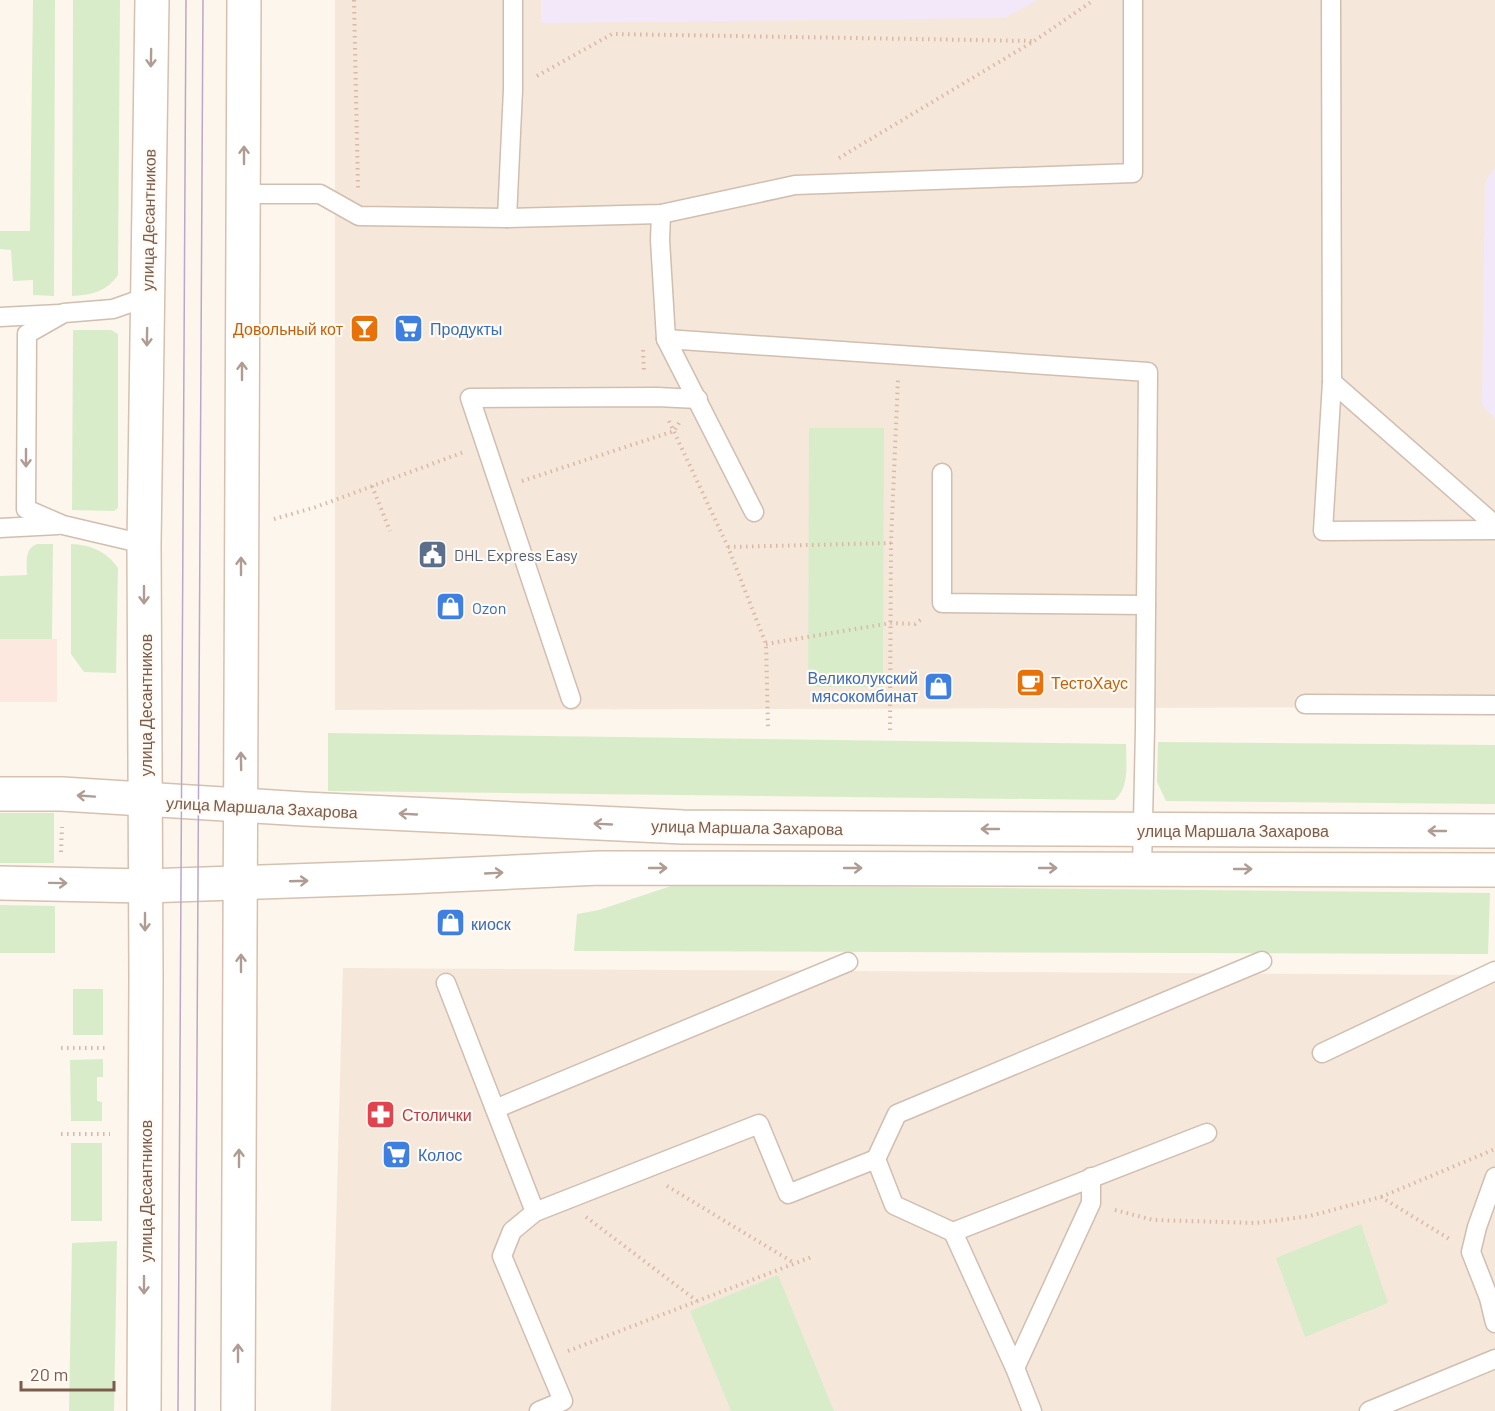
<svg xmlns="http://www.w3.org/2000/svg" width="1495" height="1411" viewBox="0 0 1495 1411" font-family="Barlow,sans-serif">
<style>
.residential{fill:#f5e8da}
.commercial{fill:#fde8e0}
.education{fill:#f3e8fa}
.green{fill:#d8ecc9}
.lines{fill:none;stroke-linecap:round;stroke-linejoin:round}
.lane-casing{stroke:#d1beb0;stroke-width:21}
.secondary-casing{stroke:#d6c0b0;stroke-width:36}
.path{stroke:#d9b8a5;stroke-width:4;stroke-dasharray:1.5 4.5;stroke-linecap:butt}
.lane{stroke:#fff;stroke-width:18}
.secondary{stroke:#fff;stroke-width:33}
.tram{stroke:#b9a8c9;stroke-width:1.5}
.oneway{stroke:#af9d94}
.labels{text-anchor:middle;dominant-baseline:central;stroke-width:4.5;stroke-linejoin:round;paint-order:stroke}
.street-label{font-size:16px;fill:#7a5c4d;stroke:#fffaf3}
.food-label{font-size:16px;fill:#c56008;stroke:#fffaf3;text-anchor:end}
.shop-label{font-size:16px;fill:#366cbe;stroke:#fffaf3;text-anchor:start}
.service-label{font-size:16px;fill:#4e5e75;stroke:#fffaf3;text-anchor:start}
.health-label{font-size:16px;fill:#be3a42;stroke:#fffaf3;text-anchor:start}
</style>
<rect width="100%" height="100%" fill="#fdf6ec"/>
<g class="residential">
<polygon points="335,0 1495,0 1495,707 335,710"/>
<polygon points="343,968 1495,975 1495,1411 331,1411"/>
</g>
<rect class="commercial" x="0" y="639" width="57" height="63"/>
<g class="education">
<polygon points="541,0 1037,0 1005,18 541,23"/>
<polygon points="1495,167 1495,419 1482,405 1485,182"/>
</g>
<g class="green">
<polygon points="33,0 55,0 54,296 33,295 33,280 13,281 11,250 0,249 0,231 30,231"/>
<path d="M73,0h47l-2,275c-11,16 -26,20 -46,21z"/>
<polygon points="73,330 111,330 118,334 118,508 114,511 72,510"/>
<polygon points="809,428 884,428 883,687 808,687"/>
<path d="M37,544h16l-1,95h-52v-63l27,-1c0,-12 -3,-26 10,-31z"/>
<path d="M71,544c20,1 35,7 47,24l-2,105 -32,-1 -13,-18z"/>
<path d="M328,733l798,11c0,21 4,41 -11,56l-787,-9z"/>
<polygon points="1158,742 1495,745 1495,804 1166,801 1157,782"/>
<rect x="0" y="813" width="54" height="50"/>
<polygon points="674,885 1490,893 1488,954 574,951 577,914 599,910"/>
<polygon points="0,905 55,906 55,953 0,953"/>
<rect x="73" y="989" width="30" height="46"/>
<polygon points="103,1059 103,1077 97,1077 97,1101 102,1102 102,1121 71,1121 70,1060"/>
<rect x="71" y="1143" width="31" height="78"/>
<polygon points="1361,1224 1388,1303 1305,1337 1276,1258"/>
<polygon points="117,1241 114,1411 69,1411 72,1243"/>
<polygon points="778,1275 834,1411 731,1411 690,1311"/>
</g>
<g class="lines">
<defs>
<g id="lane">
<polyline points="1331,0 1332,382 1323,531 1495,530"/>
<polyline points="243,194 320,194 359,216 507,218 513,90 513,0"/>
<polyline points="661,214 660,240 666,339"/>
<polyline points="507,218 661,214 795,185 1133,173 1133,0"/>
<polyline points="0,317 59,314"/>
<polyline points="1332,382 1495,525"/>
<polyline points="942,473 942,603 1146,605"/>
<polyline points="754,512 666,339 1148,372 1145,728 1142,868"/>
<polyline points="0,528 58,525"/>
<polyline points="144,544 63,525 26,509 27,334 64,313 113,309 147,297"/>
<polyline points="571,699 470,398 657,397 698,399"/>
<polyline points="1305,704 1495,705"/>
<polyline points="446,983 535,1212"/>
<polyline points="1322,1053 1495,971"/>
<polyline points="495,1109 848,962"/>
<polyline points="876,1159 897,1114 1262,961"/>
<polyline points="1495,1177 1477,1227 1471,1252 1489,1298 1495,1323"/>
<polyline points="953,1232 1207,1133"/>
<polyline points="1015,1368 1091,1203 1091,1177"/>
<polyline points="539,1411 563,1401 502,1256 512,1231 535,1212 759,1124 788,1194 876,1159 894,1205 953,1232 1015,1368 1032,1411"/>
<polyline points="1369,1411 1495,1359"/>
</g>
<g id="secondary">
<polyline points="0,794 62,794 304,809 683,827 1495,831"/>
<polyline points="0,883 145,886 406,877 599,868 1495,870"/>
<polyline points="144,1411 146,976 144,544 152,0"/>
<polyline points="238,1411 244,0"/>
</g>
</defs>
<use href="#lane" class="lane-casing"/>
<use href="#secondary" class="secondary-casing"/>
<g class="path">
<polyline points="354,0 358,188"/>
<polyline points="537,76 612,34 1034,41"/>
<polyline points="839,158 1034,41 1094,0"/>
<polyline points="643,350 644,372"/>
<polyline points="669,421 728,547 766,644 768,727"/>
<polyline points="522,481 674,431 679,423"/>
<polyline points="372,486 390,531"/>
<polyline points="274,519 316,507 464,452"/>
<polyline points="728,547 891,543"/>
<polyline points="766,644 891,623 915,624 923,618"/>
<polyline points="890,730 891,543 898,379"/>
<polyline points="61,852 62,827"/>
<polyline points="61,1048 109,1048"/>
<polyline points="61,1134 110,1134"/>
<polyline points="667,1186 794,1263"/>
<polyline points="1381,1197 1495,1149"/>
<polyline points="1115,1210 1153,1220 1256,1223 1310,1216 1381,1197 1451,1240"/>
<polyline points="586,1217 697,1301"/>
<polyline points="568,1351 814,1256"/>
</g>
<use href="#lane" class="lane"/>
<use href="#secondary" class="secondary"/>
<g class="tram">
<polyline points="178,1411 186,0"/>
<polyline points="195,1411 203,0"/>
</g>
</g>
<defs><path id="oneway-shaft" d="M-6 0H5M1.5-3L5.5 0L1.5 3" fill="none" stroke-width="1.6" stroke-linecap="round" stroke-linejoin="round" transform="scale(1.5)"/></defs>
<g class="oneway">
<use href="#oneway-shaft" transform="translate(151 58) rotate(91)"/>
<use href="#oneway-shaft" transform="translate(244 155) rotate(-90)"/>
<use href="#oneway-shaft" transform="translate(147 337) rotate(91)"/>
<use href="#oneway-shaft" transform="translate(242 371) rotate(-90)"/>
<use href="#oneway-shaft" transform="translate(26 458) rotate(90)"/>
<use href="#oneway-shaft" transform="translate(241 566) rotate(-90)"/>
<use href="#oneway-shaft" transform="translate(144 595) rotate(90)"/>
<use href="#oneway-shaft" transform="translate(241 761) rotate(-91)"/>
<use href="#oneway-shaft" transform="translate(86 796) rotate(-176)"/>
<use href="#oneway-shaft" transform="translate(408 814) rotate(-177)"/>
<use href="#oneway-shaft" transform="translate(603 824) rotate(-177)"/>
<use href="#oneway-shaft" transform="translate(990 829) rotate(-180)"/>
<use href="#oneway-shaft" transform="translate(1437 831) rotate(-180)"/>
<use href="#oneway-shaft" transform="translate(658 868)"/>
<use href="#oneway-shaft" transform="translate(853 868)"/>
<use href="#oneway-shaft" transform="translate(1048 868)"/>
<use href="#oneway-shaft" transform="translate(1243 869)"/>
<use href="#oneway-shaft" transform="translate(494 873) rotate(-3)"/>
<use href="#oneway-shaft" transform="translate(299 881) rotate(-2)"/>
<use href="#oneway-shaft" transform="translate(58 883) rotate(1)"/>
<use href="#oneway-shaft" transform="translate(145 922) rotate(90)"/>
<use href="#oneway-shaft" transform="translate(241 963) rotate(-90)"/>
<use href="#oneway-shaft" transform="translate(239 1158) rotate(-90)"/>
<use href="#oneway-shaft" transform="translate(144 1285) rotate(90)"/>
<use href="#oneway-shaft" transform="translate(238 1353) rotate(-90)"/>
</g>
<defs>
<symbol id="bar-square" viewBox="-11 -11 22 22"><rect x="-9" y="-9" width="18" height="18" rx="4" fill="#e8710a" stroke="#fffaf3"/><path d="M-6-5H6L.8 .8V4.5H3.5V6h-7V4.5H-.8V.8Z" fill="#fff"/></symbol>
<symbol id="supermarket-square" viewBox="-11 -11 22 22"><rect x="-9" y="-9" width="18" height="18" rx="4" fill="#3f7fe0" stroke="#fffaf3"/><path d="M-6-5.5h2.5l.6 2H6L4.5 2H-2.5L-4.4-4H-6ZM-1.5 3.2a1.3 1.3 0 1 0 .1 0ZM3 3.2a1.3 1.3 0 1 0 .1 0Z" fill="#fff"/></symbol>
<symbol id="civic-square" viewBox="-11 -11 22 22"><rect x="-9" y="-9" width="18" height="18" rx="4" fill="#5c6f8a" stroke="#fffaf3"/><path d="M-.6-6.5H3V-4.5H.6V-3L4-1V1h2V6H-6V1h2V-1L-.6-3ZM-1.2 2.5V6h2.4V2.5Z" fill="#fff"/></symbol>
<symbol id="shop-square" viewBox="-11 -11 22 22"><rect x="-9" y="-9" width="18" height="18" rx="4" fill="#3f7fe0" stroke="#fffaf3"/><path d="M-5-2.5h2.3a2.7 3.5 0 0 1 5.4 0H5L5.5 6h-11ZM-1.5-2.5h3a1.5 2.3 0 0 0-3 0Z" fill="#fff"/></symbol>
<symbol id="cafe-square" viewBox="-11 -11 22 22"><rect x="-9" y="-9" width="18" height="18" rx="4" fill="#e8710a" stroke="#fffaf3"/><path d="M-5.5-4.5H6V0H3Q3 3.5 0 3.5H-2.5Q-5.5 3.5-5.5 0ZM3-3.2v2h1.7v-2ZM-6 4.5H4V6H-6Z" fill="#fff"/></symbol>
<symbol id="pharmacy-square" viewBox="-11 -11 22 22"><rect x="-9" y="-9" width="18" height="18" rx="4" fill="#e0444e" stroke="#fffaf3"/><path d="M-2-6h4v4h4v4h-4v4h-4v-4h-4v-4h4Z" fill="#fff"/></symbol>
</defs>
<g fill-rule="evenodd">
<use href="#bar-square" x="348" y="312" width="33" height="33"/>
<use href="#supermarket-square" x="392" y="312" width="33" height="33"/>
<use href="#civic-square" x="416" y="538" width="33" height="33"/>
<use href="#shop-square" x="434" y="590" width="33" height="33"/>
<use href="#cafe-square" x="1014" y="666" width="33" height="33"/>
<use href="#shop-square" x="922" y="670" width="33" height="33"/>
<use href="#shop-square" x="434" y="906" width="33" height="33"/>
<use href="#pharmacy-square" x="364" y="1098" width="33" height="33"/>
<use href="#supermarket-square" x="380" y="1138" width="33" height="33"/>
</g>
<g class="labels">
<g class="street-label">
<text transform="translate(148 220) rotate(-89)">улица Десантников</text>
<text transform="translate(145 705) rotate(-90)">улица Десантников</text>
<text transform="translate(262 807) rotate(3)">улица Маршала Захарова</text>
<text transform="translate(747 827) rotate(1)">улица Маршала Захарова</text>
<text x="1233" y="830">улица Маршала Захарова</text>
<text transform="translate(145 1191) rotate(-90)">улица Десантников</text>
</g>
<g class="food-label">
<text x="343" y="328">Довольный кот</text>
<text x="1051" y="682" text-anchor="start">ТестоХаус</text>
</g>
<g class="shop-label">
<text x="430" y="328">Продукты</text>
<text x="472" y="607">Ozon</text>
<text x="918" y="677" text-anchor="end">Великолукский<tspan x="918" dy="18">мясокомбинат</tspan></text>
<text x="471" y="923">киоск</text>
<text x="418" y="1154">Колос</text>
</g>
<g class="service-label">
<text x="454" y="554">DHL Express Easy</text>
</g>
<g class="health-label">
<text x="402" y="1114">Столички</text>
</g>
</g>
<path d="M21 1381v9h93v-9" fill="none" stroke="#7a5c4d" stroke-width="3"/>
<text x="30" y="1381" font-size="18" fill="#7a5c4d" stroke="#fffaf3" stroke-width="4.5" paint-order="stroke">20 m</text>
</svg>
